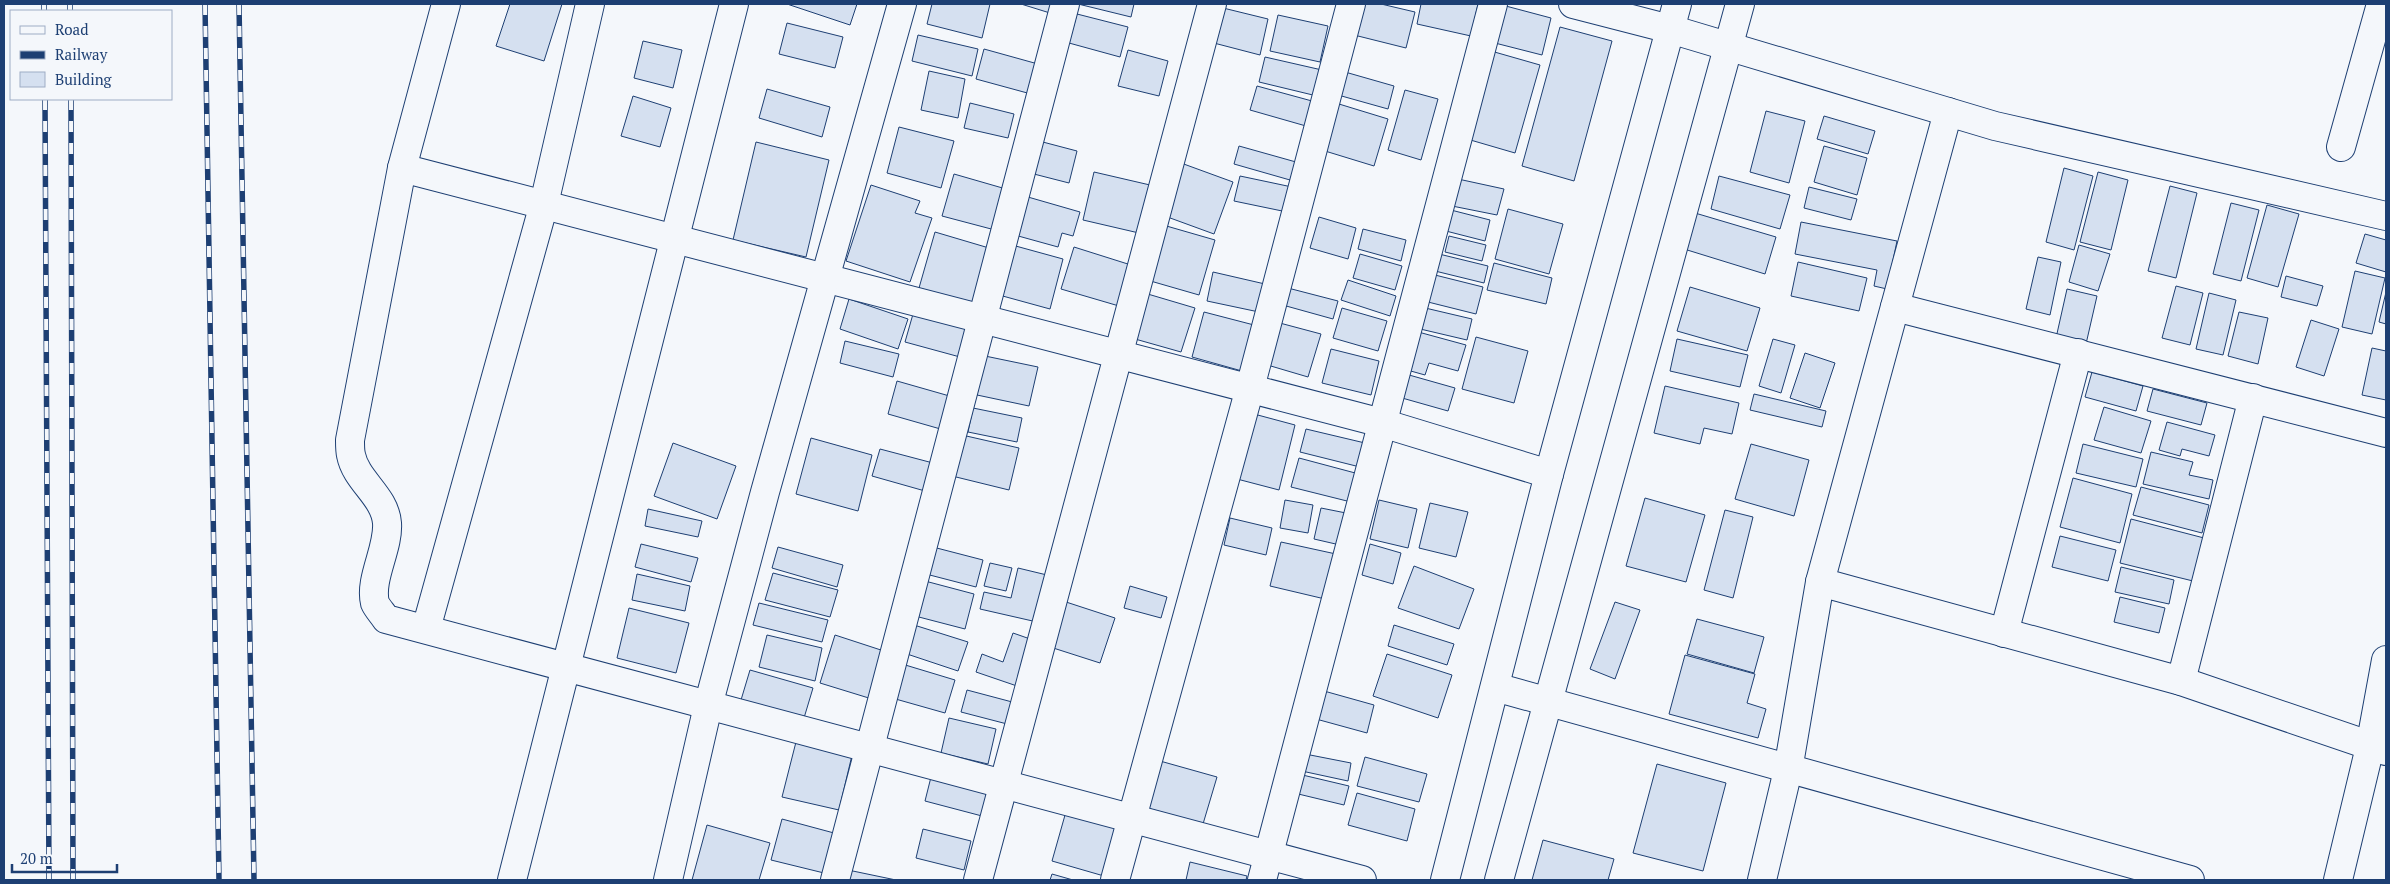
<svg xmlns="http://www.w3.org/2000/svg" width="2390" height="884" viewBox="0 0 2390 884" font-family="'PT Serif',serif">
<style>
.building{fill:#d5e0f0;stroke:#1d3f73}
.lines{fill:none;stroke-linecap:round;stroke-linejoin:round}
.street-casing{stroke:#1d3f73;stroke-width:30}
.street{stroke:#f4f7fb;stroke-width:28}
.rail-casing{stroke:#1d3f73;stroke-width:5.5}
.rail{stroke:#f4f7fb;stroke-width:4;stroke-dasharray:11;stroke-linecap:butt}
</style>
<rect width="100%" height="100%" fill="#f4f7fb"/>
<g class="building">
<polygon points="510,4 562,4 544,61 496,46"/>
<polygon points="787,4 857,4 850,25"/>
<polygon points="932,4 990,4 982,38 927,24"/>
<polygon points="1021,4 1053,4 1050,13"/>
<polygon points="1078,4 1134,4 1131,17"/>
<polygon points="1361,4 1381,4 1415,12 1406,48 1354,35"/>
<polygon points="1421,4 1478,4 1471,36 1417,24"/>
<polygon points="1502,5 1551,18 1542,55 1491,42"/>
<polygon points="1219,7 1268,19 1260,55 1210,42"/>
<polygon points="1077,14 1128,27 1120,57 1069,43"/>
<polygon points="1278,15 1328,26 1320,62 1270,51"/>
<polygon points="787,23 843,37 835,68 779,54"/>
<polygon points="1560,27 1612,41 1574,181 1522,166"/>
<polygon points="918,35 978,49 972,76 912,61"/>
<polygon points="643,41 682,50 673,88 634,78"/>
<polygon points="984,49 1038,64 1031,94 976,79"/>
<polygon points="1128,50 1168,61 1159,96 1118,86"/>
<polygon points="1491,51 1540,65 1515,153 1467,139"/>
<polygon points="1265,57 1322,70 1317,96 1259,82"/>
<polygon points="929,71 965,79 958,118 921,110"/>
<polygon points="1345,72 1394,86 1388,109 1338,95"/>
<polygon points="1257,86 1312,101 1306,126 1250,110"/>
<polygon points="767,89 830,107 822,137 759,118"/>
<polygon points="1405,90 1438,99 1421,160 1388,150"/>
<polygon points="633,96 671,108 660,147 621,136"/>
<polygon points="970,103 1014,114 1008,138 964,128"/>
<polygon points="1339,104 1388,119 1374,166 1325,151"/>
<polygon points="1766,111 1805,121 1789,183 1750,172"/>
<polygon points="1824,116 1875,131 1868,154 1817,139"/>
<polygon points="899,127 954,141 941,188 887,173"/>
<polygon points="1039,141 1077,151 1069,183 1030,173"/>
<polygon points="756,142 829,160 806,257 733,240"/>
<polygon points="1239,146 1296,162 1290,180 1234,164"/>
<polygon points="1824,146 1867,158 1857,195 1814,182"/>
<polygon points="1181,163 1233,182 1214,234 1162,215"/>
<polygon points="2064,168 2093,176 2074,250 2046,242"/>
<polygon points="1094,172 1150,185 1139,233 1083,220"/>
<polygon points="2098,172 2128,180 2111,250 2080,242"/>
<polygon points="954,174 1006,189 995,230 942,216"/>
<polygon points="1240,176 1292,187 1287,212 1234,201"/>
<polygon points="1719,176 1790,195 1780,229 1711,209"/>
<polygon points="1458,179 1504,189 1497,215 1452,206"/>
<polygon points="871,185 920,201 915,213 932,218 910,282 846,261"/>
<polygon points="2170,186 2197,193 2176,278 2148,271"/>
<polygon points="1809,187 1857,199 1851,220 1804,208"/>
<polygon points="1021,195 1080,212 1073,236 1062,233 1058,247 1011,234"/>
<polygon points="2231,203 2259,210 2241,281 2213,274"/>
<polygon points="2267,205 2299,214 2278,287 2247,278"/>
<polygon points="1447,209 1490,220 1485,241 1442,230"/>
<polygon points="1508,209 1563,224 1549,274 1495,259"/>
<polygon points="1695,213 1776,237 1765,274 1684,249"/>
<polygon points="1319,217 1356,228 1348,259 1310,248"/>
<polygon points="1801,222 1897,241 1887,289 1874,286 1877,270 1795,254"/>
<polygon points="1163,225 1215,240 1199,295 1147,280"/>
<polygon points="1363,229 1406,240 1401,261 1358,249"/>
<polygon points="935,232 989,248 973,304 919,288"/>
<polygon points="2365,234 2386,240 2386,272 2356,263"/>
<polygon points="1449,236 1486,245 1482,261 1445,252"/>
<polygon points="1012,245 1063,259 1050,309 999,295"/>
<polygon points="2079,245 2110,254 2098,291 2069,282"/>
<polygon points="1074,247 1131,265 1119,306 1061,289"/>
<polygon points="1360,254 1402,266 1395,290 1353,278"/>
<polygon points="1439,254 1488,266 1484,283 1435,271"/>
<polygon points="2038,257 2061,262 2050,315 2026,309"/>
<polygon points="1798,262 1867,278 1859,311 1791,296"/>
<polygon points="1494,263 1552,278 1546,304 1487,290"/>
<polygon points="2355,271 2385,278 2372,334 2342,327"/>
<polygon points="1213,272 1265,284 1259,312 1207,301"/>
<polygon points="1427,273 1483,287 1476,314 1420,300"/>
<polygon points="2286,276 2323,286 2317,306 2281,297"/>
<polygon points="1348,280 1396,296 1390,316 1341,300"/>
<polygon points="2176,286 2203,293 2190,345 2162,338"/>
<polygon points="1284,287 1338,301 1333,319 1279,304"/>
<polygon points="1690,287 1760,308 1747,351 1677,331"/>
<polygon points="2067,289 2097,296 2086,344 2056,338"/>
<polygon points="1141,292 1195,308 1181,352 1128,337"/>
<polygon points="2386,292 2386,324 2379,322"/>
<polygon points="2209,293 2236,300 2223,355 2196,349"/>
<polygon points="849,299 908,319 898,349 840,329"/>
<polygon points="915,307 969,322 960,357 905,342"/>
<polygon points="1421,307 1472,319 1467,340 1416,328"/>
<polygon points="1342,308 1387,321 1378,351 1333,338"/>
<polygon points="1204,312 1254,325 1242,371 1192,357"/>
<polygon points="2239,312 2268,318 2258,364 2228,356"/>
<polygon points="2311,320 2339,329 2324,376 2296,367"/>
<polygon points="1276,322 1321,334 1308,377 1264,364"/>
<polygon points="1411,330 1466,345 1458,371 1429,363 1425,375 1400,368"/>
<polygon points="1476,337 1528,351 1514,403 1462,389"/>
<polygon points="1677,339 1748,355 1740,387 1670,371"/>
<polygon points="1773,339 1795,345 1781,393 1759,386"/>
<polygon points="845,341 899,354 893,377 840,363"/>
<polygon points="2372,348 2386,351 2386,400 2362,395"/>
<polygon points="1331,349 1379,361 1371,395 1322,383"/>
<polygon points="1805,353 1835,363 1820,408 1790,398"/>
<polygon points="985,356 1038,367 1029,406 977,395"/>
<polygon points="2092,372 2143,386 2136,411 2085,397"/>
<polygon points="1402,373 1455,388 1448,411 1395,396"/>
<polygon points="897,381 953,397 944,430 888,414"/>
<polygon points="1665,386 1739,403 1732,434 1704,428 1700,444 1654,433"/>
<polygon points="2153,389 2207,403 2201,425 2147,411"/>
<polygon points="1754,394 1826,411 1822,427 1750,410"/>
<polygon points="2104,407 2151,421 2141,453 2094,440"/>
<polygon points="973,408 1022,418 1017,442 968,432"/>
<polygon points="1254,414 1295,425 1279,490 1237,479"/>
<polygon points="2167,422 2215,435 2209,456 2182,449 2180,456 2159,450"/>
<polygon points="1306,429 1365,443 1360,467 1300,452"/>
<polygon points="962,435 1019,448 1009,490 952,476"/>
<polygon points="811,438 872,455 858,511 796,494"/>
<polygon points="673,443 736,466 717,519 654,496"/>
<polygon points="1751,444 1809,460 1794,516 1735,499"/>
<polygon points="2083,444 2143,459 2136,487 2076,473"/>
<polygon points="880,449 933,463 925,491 872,476"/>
<polygon points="2151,452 2193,462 2189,475 2213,480 2209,499 2143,484"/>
<polygon points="1299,458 1359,474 1351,502 1291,487"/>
<polygon points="2073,478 2132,494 2120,543 2060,527"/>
<polygon points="2141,487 2209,505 2202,533 2133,515"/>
<polygon points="1645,498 1705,515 1686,582 1626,566"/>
<polygon points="1285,500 1313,505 1308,533 1280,528"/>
<polygon points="1379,500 1417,509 1408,548 1370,539"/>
<polygon points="1430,503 1468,512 1456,557 1419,548"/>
<polygon points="1321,508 1346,513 1340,545 1314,539"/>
<polygon points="648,509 702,521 698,537 645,526"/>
<polygon points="1725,510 1753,517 1733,598 1704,590"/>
<polygon points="1230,518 1272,528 1266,555 1224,545"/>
<polygon points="2131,519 2204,538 2193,581 2120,563"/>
<polygon points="2060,536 2116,550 2108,581 2052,567"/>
<polygon points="1281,542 1336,554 1325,599 1270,586"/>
<polygon points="641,544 698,558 691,582 635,567"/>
<polygon points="1370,544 1401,553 1393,584 1362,575"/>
<polygon points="929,546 983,560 976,587 922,573"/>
<polygon points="778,547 843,565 837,587 772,568"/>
<polygon points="990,563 1012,568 1006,591 984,586"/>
<polygon points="1414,566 1474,589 1459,629 1398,608"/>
<polygon points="2121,567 2174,580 2169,604 2115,592"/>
<polygon points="1018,568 1047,575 1037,622 980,609 984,592 1011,598"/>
<polygon points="773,573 838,590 830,617 765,600"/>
<polygon points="637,574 690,586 685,611 632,600"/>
<polygon points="925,581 974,594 965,629 915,616"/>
<polygon points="1130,586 1167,597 1161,618 1124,608"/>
<polygon points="2120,597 2165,608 2159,633 2114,622"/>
<polygon points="1063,601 1115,618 1100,663 1047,646"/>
<polygon points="1615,602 1640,610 1615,679 1590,669"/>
<polygon points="759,603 828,620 822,642 753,625"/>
<polygon points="629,608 689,623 676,673 617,658"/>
<polygon points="1697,619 1764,637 1754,673 1687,654"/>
<polygon points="914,625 968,642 958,671 904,653"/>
<polygon points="1394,625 1454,644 1447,665 1388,646"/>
<polygon points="1013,633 1033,640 1017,686 976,672 982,654 1003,662"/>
<polygon points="767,635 822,648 815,681 759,667"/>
<polygon points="835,635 887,652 872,699 820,683"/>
<polygon points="1387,654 1452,675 1438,718 1373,696"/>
<polygon points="1685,655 1755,674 1747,703 1766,709 1758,738 1669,714"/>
<polygon points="902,664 955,680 945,713 892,698"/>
<polygon points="750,670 813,688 804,718 741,700"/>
<polygon points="967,690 1016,703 1011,725 961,712"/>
<polygon points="1324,691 1374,705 1367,733 1316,719"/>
<polygon points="949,718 996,729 988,764 941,753"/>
<polygon points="797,738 853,751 839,810 782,797"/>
<polygon points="1300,753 1351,763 1348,781 1297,770"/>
<polygon points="1365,757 1427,774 1419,802 1357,786"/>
<polygon points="1160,761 1217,777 1203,824 1147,808"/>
<polygon points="1657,764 1726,783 1703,871 1633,853"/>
<polygon points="932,773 989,788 982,816 925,801"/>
<polygon points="1294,773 1349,786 1344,805 1290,792"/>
<polygon points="1357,793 1415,809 1407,841 1348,825"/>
<polygon points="1067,808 1119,822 1104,876 1052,861"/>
<polygon points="782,819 834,833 824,873 771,860"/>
<polygon points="707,825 770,843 759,880 692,880"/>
<polygon points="923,829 971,841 964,870 916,858"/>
<polygon points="1543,840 1614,859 1608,880 1532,880"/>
<polygon points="1190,862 1247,876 1246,880 1186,880"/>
<polygon points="848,870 896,880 846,880"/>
<polygon points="1052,874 1073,880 1050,880"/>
</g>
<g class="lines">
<defs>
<g id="street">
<path d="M446,4l-44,164 -52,272c0,5 0,11 1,15 5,26 34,41 36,68 2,25 -18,56 -12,80 2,5 8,11 11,16 326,85 650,177 976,261"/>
<polyline points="1573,4 1670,29 1995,126 2386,216"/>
<polyline points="2341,147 2381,4"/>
<polyline points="402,168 1382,423 1549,474"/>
<polyline points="1895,307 2386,433"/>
<polyline points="1820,582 2181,681 2386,751"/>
<polyline points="426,629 544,204 590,4"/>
<polyline points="2004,633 2078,353"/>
<polyline points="2181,681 2253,398"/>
<polyline points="1495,687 2190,880"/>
<polyline points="512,880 734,4"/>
<polyline points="668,880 708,706 765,492 902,4"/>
<polyline points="835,880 1065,4"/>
<polyline points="978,880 1212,4"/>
<polyline points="1115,880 1250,388 1351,4"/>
<polyline points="1262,880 1493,4"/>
<polyline points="1445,880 1549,474 1677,4"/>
<polyline points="1499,880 1740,4"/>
<polyline points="1762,880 1788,770 1820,582 1948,112"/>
<polyline points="2338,880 2370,747 2386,660"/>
</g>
</defs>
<use href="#street" class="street-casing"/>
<use href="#street" class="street"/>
<defs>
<g id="rail">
<polyline points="44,4 44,11"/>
<polyline points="70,4 70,11"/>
<polyline points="205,4 219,880"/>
<polyline points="239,4 254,880"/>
<polyline points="45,99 49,880"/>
<polyline points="71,99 73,880"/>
</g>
</defs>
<use href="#rail" class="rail-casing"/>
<use href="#rail" class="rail"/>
</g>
<rect width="2390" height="884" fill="none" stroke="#1d3f73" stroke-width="10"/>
<rect x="10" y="10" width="162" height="90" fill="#f4f7fb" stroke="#9eadc5"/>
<rect x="20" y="26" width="25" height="8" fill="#f4f7fb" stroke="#9eadc5"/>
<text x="55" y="35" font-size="15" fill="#1d3f73">Road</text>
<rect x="20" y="51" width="25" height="8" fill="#1d3f73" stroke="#9eadc5"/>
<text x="55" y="60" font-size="15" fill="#1d3f73">Railway</text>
<rect x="20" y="72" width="25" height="15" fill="#d5e0f0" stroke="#9eadc5"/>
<text x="55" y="85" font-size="15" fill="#1d3f73">Building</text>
<path d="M12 864v8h105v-8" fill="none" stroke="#1d3f73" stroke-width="2.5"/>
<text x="20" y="864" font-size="15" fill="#1d3f73" stroke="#f4f7fb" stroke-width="4" paint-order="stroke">20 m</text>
</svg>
